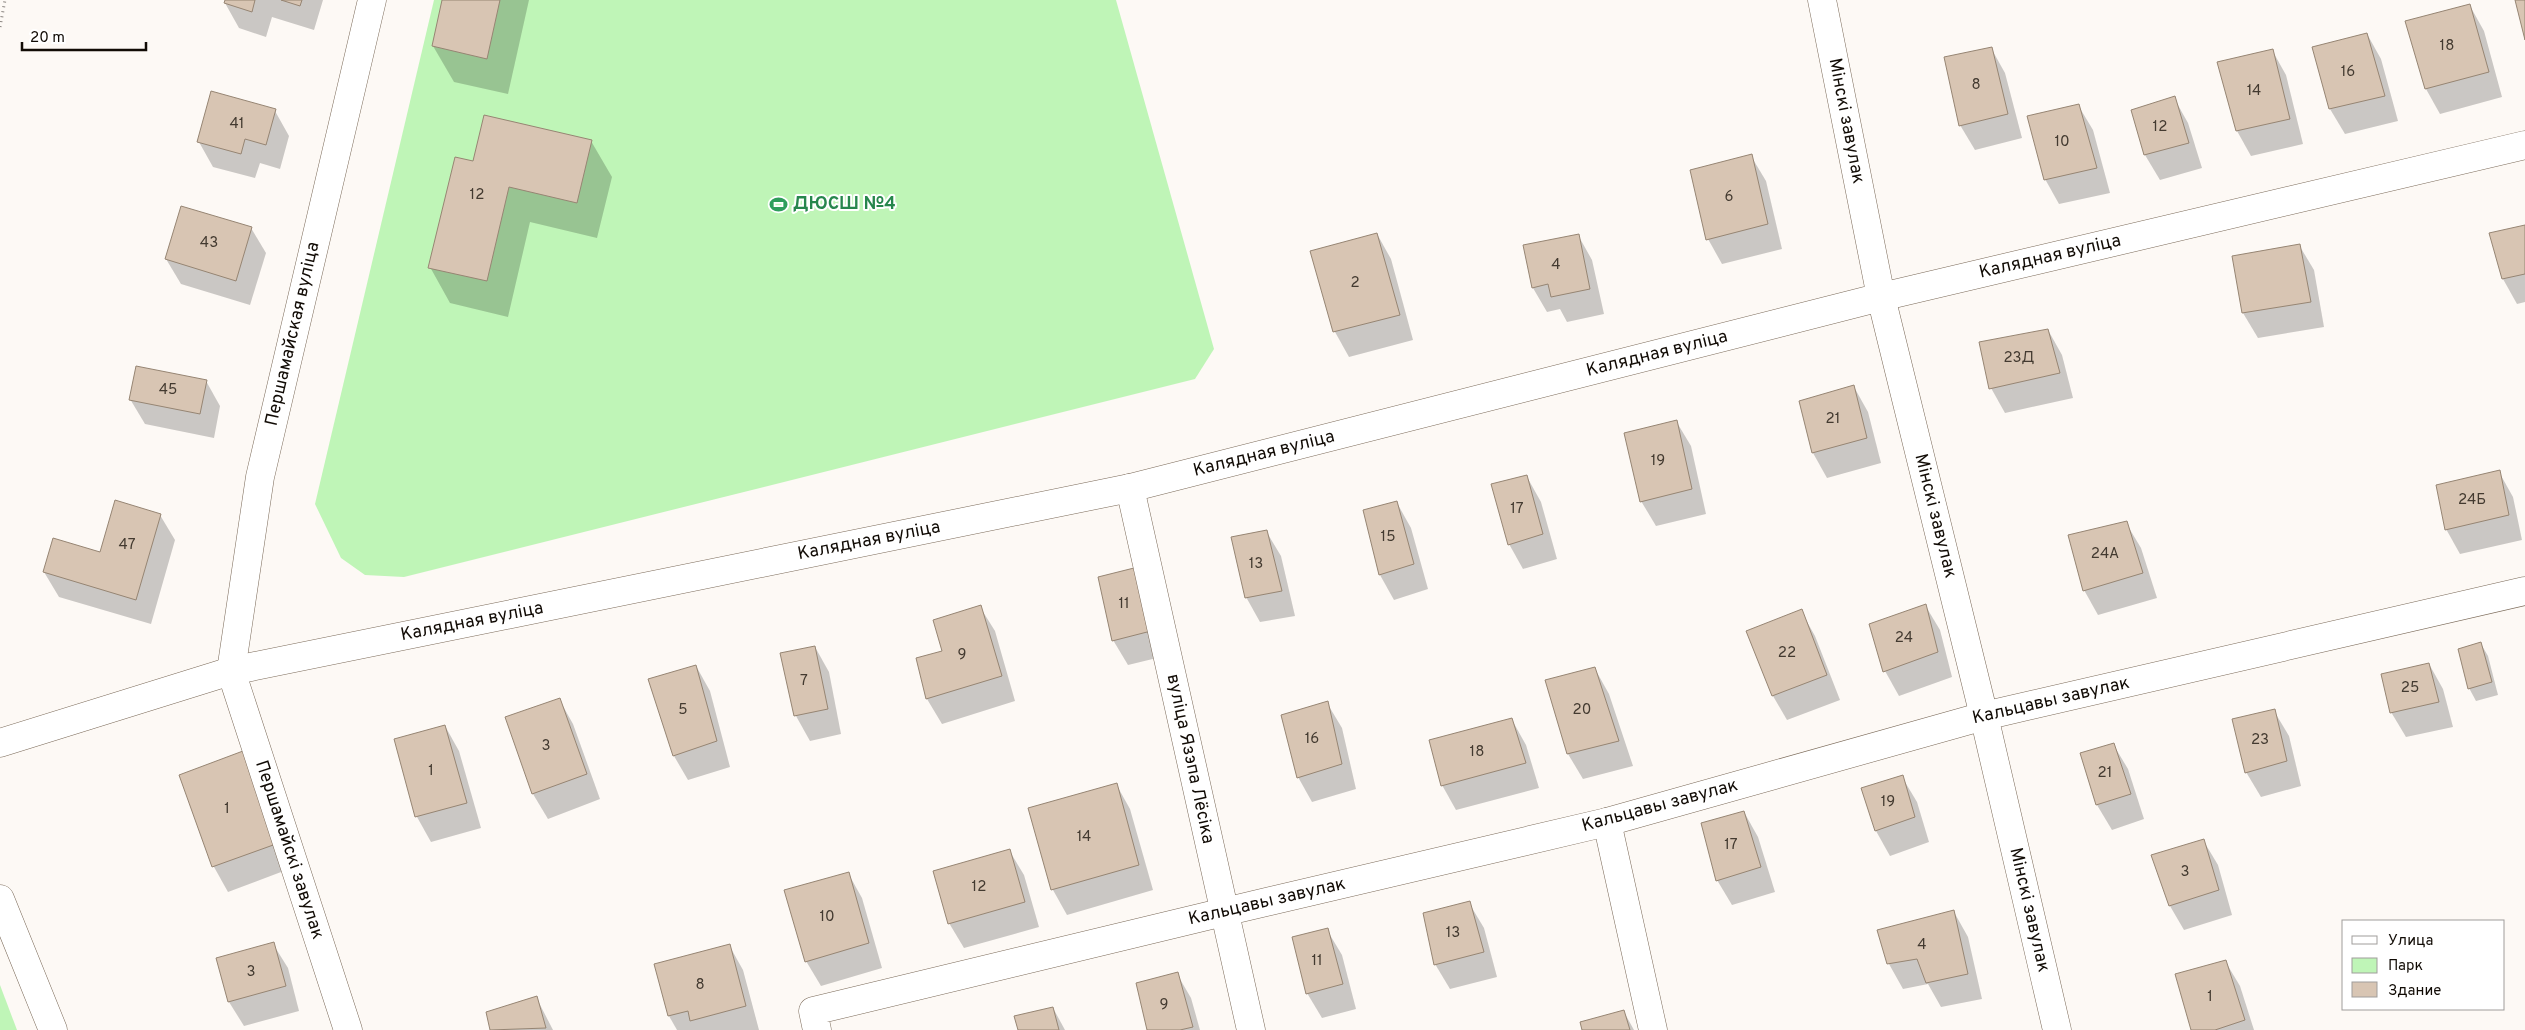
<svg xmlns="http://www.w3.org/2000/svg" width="2525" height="1030" viewBox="0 0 2525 1030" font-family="Overpass,sans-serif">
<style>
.green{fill:#bff5b7}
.shadow{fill:#0003}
.building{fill:#d8c5b3;stroke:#968573}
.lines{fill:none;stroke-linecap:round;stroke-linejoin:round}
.minor-casing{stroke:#7b6a59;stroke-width:29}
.major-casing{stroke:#7b6a59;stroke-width:29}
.path{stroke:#8c8782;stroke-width:3;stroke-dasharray:1 4;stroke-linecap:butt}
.minor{stroke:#fff;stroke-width:28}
.major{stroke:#fff;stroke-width:28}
.labels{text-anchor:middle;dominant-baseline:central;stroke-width:4;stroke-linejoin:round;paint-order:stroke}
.number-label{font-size:15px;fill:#433a30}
.street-label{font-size:18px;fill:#110b05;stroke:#fff}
.leisure-label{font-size:18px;font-weight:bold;fill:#27864d;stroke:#fff;text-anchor:start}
</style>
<rect width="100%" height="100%" fill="#fdf9f5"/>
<g class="green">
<polygon points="434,0 1116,0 1214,349 1195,379 404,577 365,575 341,558 315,504"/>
<polygon points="0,985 17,1030 0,1030"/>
</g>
<g class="shadow">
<polygon points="226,0 323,0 314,30 272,17 266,37 239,28 225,3"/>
<polygon points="443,0 529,0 508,94 454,82 433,46"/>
<polygon points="2470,6 2484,31 2502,97 2440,114 2426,89 2407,22"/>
<polygon points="2367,34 2381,59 2398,121 2345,134 2330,109 2314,48"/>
<polygon points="1991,48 2005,73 2022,138 1975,150 1960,125"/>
<polygon points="2272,50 2286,75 2303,144 2251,156 2237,131 2218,63"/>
<polygon points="2174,98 2188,123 2202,168 2160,180 2145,155 2133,111"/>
<polygon points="2078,105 2093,130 2110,193 2059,204 2045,179"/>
<polygon points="275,111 289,136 280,169 260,163 255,178 213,167 199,142"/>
<polygon points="591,141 612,177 597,238 530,222 508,317 450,303 430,267 474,163"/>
<polygon points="1751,156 1766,181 1782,249 1722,264 1708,239"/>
<polygon points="2525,226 2525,302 2517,304 2503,279"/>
<polygon points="251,228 266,253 250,305 181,284 166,259"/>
<polygon points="1377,234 1391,259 1413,340 1349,357 1335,332 1312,252"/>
<polygon points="1578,235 1592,260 1604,314 1567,322 1560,309 1547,312 1533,288"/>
<polygon points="2299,245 2314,270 2324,327 2258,338 2243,313 2234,257"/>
<polygon points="2048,330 2062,355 2073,398 2005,413 1991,388"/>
<polygon points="206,381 220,406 214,438 145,424 130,399"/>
<polygon points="1854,387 1868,412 1881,463 1827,478 1813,453"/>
<polygon points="1676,421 1691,446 1706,514 1656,526 1641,501"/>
<polygon points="2499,472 2513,497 2522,540 2460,554 2446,529"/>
<polygon points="1527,477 1541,502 1557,559 1523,569 1509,544"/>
<polygon points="1397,503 1411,528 1428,589 1394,600 1380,575 1364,511"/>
<polygon points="160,515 175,540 151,624 59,597 44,572 101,553"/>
<polygon points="2126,523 2141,548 2157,598 2098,615 2084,590"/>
<polygon points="1266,531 1281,556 1295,616 1260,622 1246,597"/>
<polygon points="1133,569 1165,656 1128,665 1113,640"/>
<polygon points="1925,605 1940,630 1952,677 1899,696 1885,671"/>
<polygon points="980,607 995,631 1015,701 942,724 927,699 917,659 944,652"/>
<polygon points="1801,611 1815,636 1840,700 1787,720 1773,696"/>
<polygon points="2481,644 2488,656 2498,695 2476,701 2469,688"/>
<polygon points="815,647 829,672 841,734 810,741 796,716 782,654"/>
<polygon points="2429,664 2443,689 2453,727 2406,737 2391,712"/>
<polygon points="696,666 710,691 730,767 688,780 674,756"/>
<polygon points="1595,669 1609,694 1633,766 1583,779 1568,754 1546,680"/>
<polygon points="559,699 573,724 600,799 548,819 533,794 507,718"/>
<polygon points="1327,703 1342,728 1356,789 1312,802 1298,777"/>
<polygon points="2274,711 2289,736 2301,786 2261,797 2246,772"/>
<polygon points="1512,720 1526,745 1539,788 1456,810 1442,785"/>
<polygon points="445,726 459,751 481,828 431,842 417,817 396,740"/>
<polygon points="2113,744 2128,769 2144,819 2112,830 2097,805 2082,754"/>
<polygon points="181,775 256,778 289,869 228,892 214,867"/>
<polygon points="1902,777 1917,802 1929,842 1890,856 1876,831 1863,789"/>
<polygon points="1116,784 1130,809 1153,890 1067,915 1053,890 1030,808"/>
<polygon points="1744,812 1758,837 1775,892 1732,905 1717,880"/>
<polygon points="2203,840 2218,865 2232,915 2184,930 2170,906"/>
<polygon points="1009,850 1024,875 1039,927 964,948 949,923"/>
<polygon points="848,873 862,898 882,968 821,986 806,961"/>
<polygon points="1469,903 1484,928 1497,977 1450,989 1435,964"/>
<polygon points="1954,912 1968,937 1982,999 1941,1007 1928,984 1903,989 1889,964 1878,931"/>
<polygon points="1327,930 1342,955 1356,1009 1322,1018 1307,993"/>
<polygon points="273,944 288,968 299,1011 244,1026 229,1002"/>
<polygon points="729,945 743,970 759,1030 677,1030 669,1016 655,965"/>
<polygon points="2225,961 2240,986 2254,1030 2192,1030"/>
<polygon points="1177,974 1191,998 1200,1030 1148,1030"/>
<polygon points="536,997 553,1030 492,1030 487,1013"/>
<polygon points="1053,1008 1065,1030 1019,1030"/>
<polygon points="1624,1012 1634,1030 1584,1030"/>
</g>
<g class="building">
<polygon points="225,0 255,0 252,12 224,3"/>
<polygon points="281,0 302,0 300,6"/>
<polygon points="442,0 500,0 487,59 432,46"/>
<polygon points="2515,0 2525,0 2525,40"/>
<polygon points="2470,4 2489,72 2425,89 2405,21"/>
<polygon points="2367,33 2385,96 2329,109 2312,47"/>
<polygon points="1992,47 2008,114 1959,126 1944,57"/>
<polygon points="2273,49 2290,119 2236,131 2217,62"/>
<polygon points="211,91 276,109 266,145 245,139 241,154 197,142"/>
<polygon points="2175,96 2189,143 2144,155 2131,110"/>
<polygon points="2079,104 2097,168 2044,180 2027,116"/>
<polygon points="484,115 592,140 577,203 509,187 487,281 428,268 455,157 473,161"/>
<polygon points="1752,154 1768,224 1706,240 1690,170"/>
<polygon points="181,206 252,227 236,281 165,259"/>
<polygon points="2525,225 2525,274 2502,279 2489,233"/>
<polygon points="1377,233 1400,315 1333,332 1310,251"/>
<polygon points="1579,234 1590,289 1551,297 1548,284 1532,288 1523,245"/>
<polygon points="2300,244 2311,302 2242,313 2232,256"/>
<polygon points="2048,329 2060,373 1989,389 1979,342"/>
<polygon points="136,366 207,380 200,414 129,400"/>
<polygon points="1854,385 1867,438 1812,453 1799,401"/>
<polygon points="1677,420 1692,489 1640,502 1624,433"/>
<polygon points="2500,470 2509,515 2445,530 2436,485"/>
<polygon points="1527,475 1543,534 1508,545 1491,484"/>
<polygon points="115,500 161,514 136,600 43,572 53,538 100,552"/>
<polygon points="1397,501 1414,564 1379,575 1363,510"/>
<polygon points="2127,521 2143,573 2083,591 2068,535"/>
<polygon points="1267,530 1282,591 1245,598 1231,537"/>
<polygon points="1134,568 1151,631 1112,641 1098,577"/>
<polygon points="1926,604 1938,652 1883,672 1869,624"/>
<polygon points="981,605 1002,676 926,699 916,658 942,651 933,620"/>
<polygon points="1802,609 1827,675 1772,696 1746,631"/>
<polygon points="2481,642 2492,682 2468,689 2458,649"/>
<polygon points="815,646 828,709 794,716 780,653"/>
<polygon points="2429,663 2439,702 2390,713 2381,674"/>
<polygon points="696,665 717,741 673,756 648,679"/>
<polygon points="1595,667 1619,741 1567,754 1545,680"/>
<polygon points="560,698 587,774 532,794 505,717"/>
<polygon points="1328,701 1342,764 1297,778 1281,715"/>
<polygon points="2275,709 2287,761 2245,773 2232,719"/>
<polygon points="1512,718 1526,763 1441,786 1429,740"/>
<polygon points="445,725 467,803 415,817 394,739"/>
<polygon points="2114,743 2131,794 2096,805 2080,753"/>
<polygon points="243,751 276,844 212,867 179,775"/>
<polygon points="1903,775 1915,817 1875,831 1861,788"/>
<polygon points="1117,783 1139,865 1051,890 1028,808"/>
<polygon points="1744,811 1761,867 1716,881 1701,823"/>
<polygon points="2204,839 2219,890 2169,906 2151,855"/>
<polygon points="1010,849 1025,902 948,924 933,871"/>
<polygon points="849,872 869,943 805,962 784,890"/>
<polygon points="1470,901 1484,952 1434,965 1423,913"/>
<polygon points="1954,910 1968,974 1926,983 1917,959 1887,964 1877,930"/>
<polygon points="1328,928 1343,984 1306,994 1292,937"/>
<polygon points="274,942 286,986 228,1002 216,958"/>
<polygon points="730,944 746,1006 690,1021 688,1011 668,1016 654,964"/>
<polygon points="2226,960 2245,1020 2215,1030 2191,1030 2175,974"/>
<polygon points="1178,972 1193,1027 1180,1030 1147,1030 1136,983"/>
<polygon points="537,996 546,1028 490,1030 486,1012"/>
<polygon points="1053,1007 1059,1030 1018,1030 1014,1016"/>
<polygon points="1624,1010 1630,1030 1582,1030 1580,1022"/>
</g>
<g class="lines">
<defs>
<g id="minor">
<polyline points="1822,0 1881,297 1984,716 2057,1030"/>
<polyline points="1130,488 1251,1030"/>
<polyline points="0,743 231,671 1130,488 1881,297 2525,145"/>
<polyline points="1607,822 1653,1030"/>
<polyline points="348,1030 231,671 260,477 372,0"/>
<polyline points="817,1030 813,1011 1224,912 1607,822 1984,716 2525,591"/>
</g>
<polyline id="major" points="0,899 53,1030"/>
</defs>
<use href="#minor" class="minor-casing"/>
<use href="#major" class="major-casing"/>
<polyline class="path" points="0,27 5,0"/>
<use href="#minor" class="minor"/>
<use href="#major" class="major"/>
</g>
<defs>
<symbol id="stadium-bare" viewBox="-9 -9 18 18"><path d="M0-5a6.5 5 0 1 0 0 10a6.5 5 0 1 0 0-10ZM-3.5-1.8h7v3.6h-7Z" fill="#2e9e5b" stroke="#fff" stroke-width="2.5" paint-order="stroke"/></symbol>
</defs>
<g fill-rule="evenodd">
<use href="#stadium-bare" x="766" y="192" width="25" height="25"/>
</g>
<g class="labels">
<g class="number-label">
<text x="2447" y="46">18</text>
<text x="2348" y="72">16</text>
<text x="1976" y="85">8</text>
<text x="2254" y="91">14</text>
<text x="237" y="124">41</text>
<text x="2160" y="127">12</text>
<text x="2062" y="142">10</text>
<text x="477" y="195">12</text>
<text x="1729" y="197">6</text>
<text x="209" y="243">43</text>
<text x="1556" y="265">4</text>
<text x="1355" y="283">2</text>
<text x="2019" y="358">23Д</text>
<text x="168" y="390">45</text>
<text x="1833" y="419">21</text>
<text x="1658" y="461">19</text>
<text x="2472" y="500">24Б</text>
<text x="1517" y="509">17</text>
<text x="1388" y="537">15</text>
<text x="127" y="545">47</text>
<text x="2105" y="554">24А</text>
<text x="1256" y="564">13</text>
<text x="1124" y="604">11</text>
<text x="1904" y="638">24</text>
<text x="1787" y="653">22</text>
<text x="962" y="655">9</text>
<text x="804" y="681">7</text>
<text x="2410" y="688">25</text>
<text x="683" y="710">5</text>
<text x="1582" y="710">20</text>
<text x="1312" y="739">16</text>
<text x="2260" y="740">23</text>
<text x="546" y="746">3</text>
<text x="1477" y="752">18</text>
<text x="431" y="771">1</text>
<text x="2105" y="773">21</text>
<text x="1888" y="802">19</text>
<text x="227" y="809">1</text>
<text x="1084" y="837">14</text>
<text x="1731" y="845">17</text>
<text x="2185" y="872">3</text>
<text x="979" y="887">12</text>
<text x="827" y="917">10</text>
<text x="1453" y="933">13</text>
<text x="1922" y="945">4</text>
<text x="1317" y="961">11</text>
<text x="251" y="972">3</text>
<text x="700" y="985">8</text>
<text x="2210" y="997">1</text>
<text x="1164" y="1005">9</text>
</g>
<g class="street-label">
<text transform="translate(1846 121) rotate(79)">Мінскі завулак</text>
<text transform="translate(2050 257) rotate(-13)">Калядная вуліца</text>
<text transform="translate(293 334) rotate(-77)">Першамайская вуліца</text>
<text transform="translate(1657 354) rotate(-14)">Калядная вуліца</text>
<text transform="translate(1264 454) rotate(-14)">Калядная вуліца</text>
<text transform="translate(1935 516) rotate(76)">Мінскі завулак</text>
<text transform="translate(869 541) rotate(-11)">Калядная вуліца</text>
<text transform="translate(472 622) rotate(-11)">Калядная вуліца</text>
<text transform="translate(2051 701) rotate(-13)">Кальцавы завулак</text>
<text transform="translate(1190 759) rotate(78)">вуліца Язэпа Лёсіка</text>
<text transform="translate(1660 806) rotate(-15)">Кальцавы завулак</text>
<text transform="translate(289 850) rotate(72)">Першамайскі завулак</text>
<text transform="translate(1267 902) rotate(-13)">Кальцавы завулак</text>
<text transform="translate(2029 910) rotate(77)">Мінскі завулак</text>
</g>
<g class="leisure-label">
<text x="793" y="204">ДЮСШ №4</text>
</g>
</g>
<rect x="2342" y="920" width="162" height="90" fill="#ffffff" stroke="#a09d9b"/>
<rect x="2352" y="936" width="25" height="8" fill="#ffffff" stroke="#a09d9b"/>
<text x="2388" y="945" font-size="15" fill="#110b05">Улица</text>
<rect x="2352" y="958" width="25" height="15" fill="#bff5b7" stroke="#a09d9b"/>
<text x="2388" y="970" font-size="15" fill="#110b05">Парк</text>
<rect x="2352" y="982" width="25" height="15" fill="#d8c5b3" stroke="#a09d9b"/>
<text x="2388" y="995" font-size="15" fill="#110b05">Здание</text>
<path d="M22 42v8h124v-8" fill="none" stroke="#110b05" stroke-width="2.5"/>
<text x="30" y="42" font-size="15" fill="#110b05" stroke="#ffffff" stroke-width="4" paint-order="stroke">20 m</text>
</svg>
